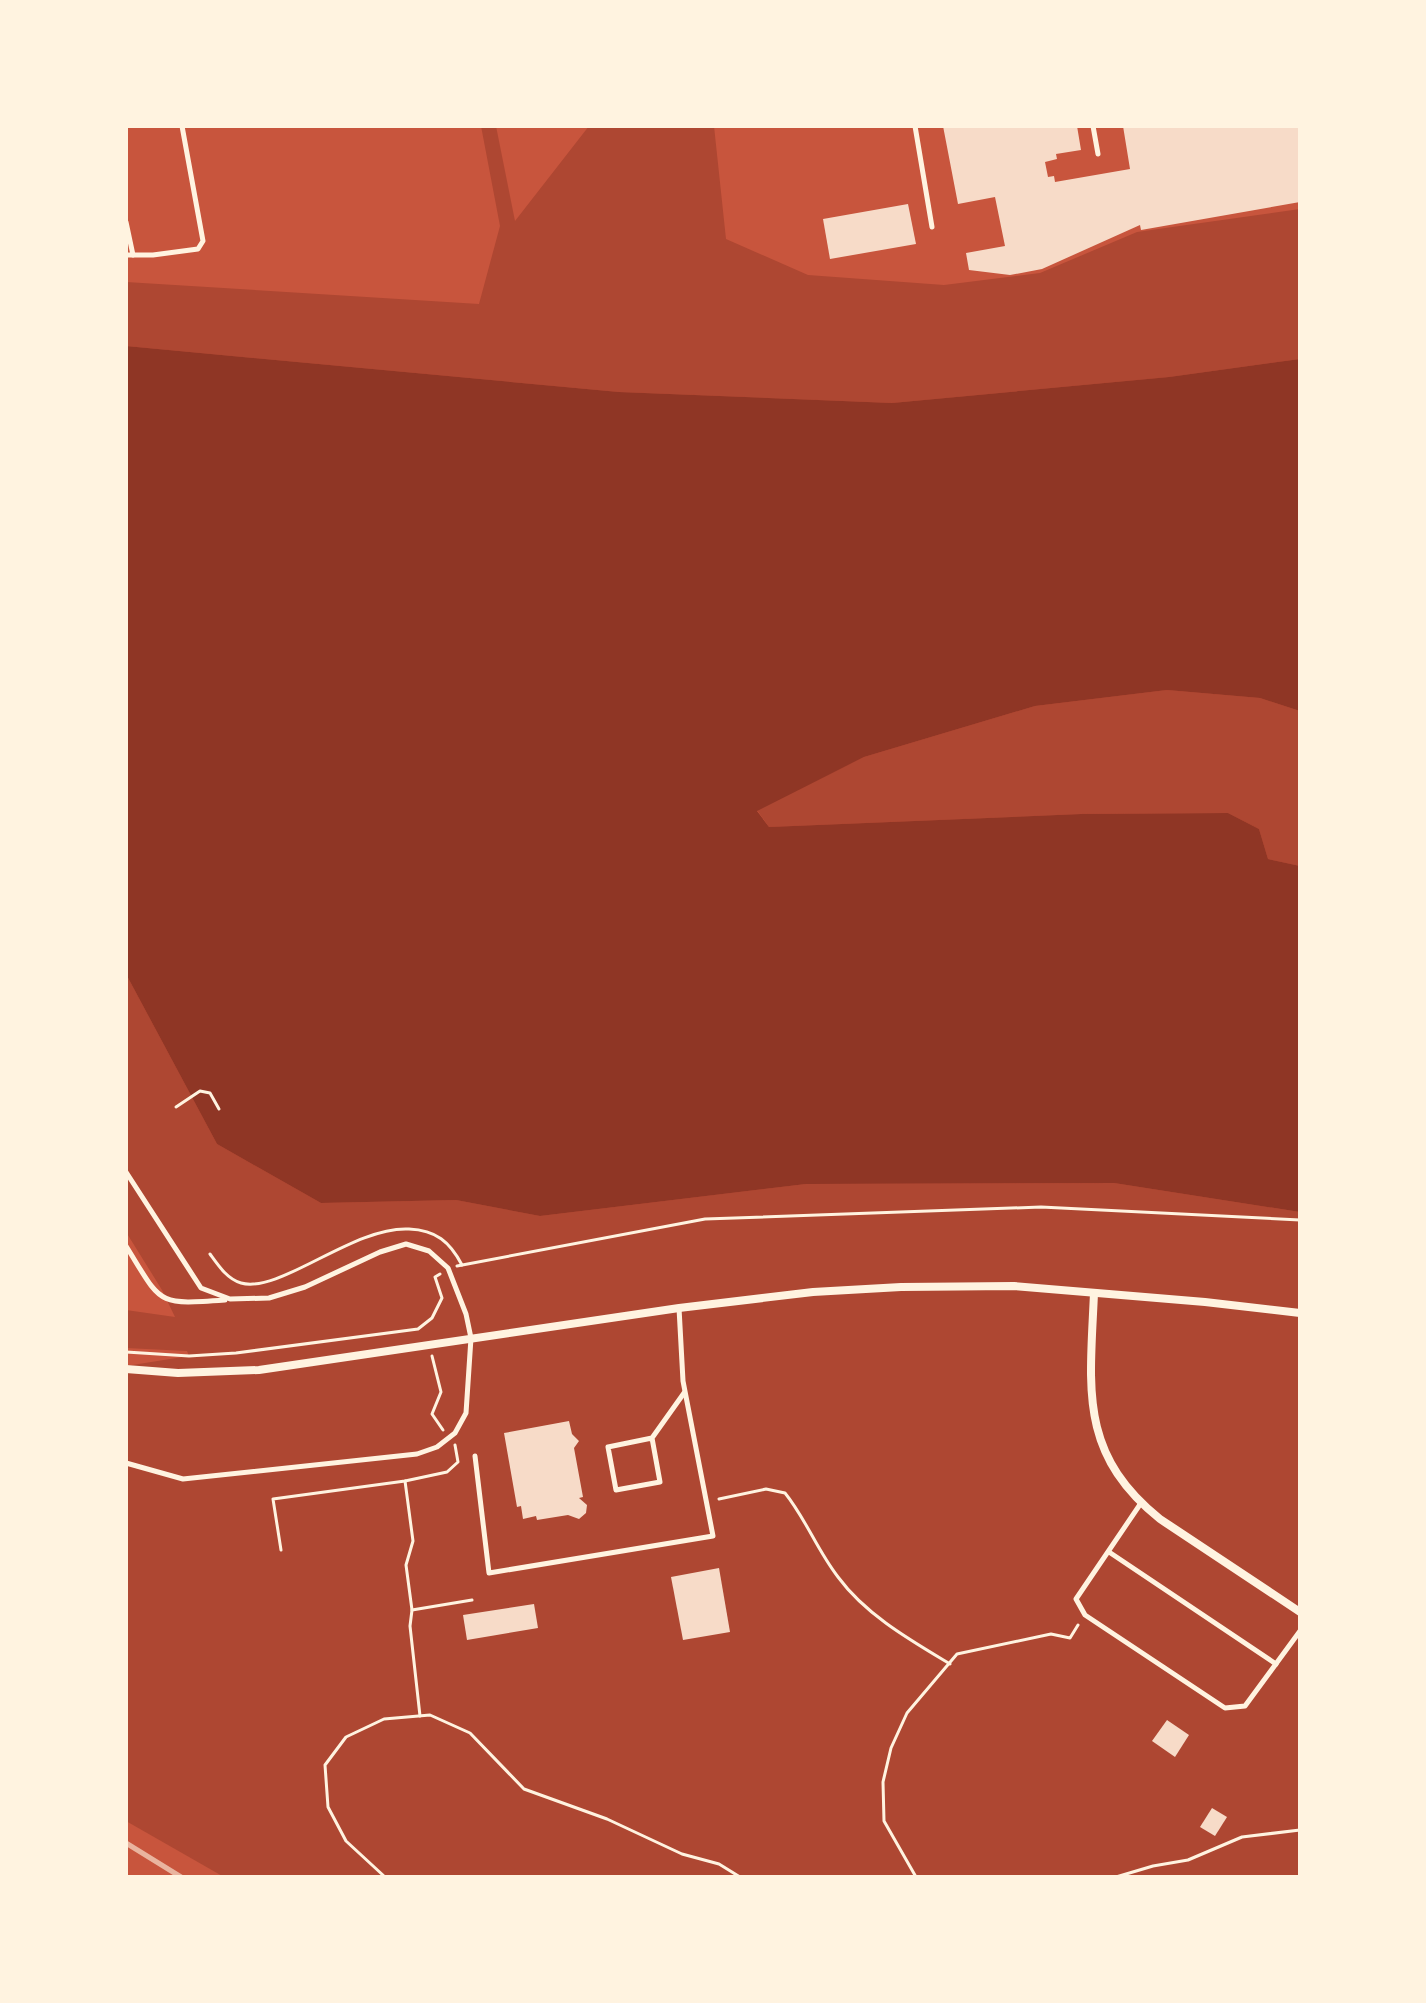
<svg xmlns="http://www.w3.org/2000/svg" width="1426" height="2003" viewBox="0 0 1426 2003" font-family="'Archivo Narrow',sans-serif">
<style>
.green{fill:#ae4732}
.water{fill:#8f3625}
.building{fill:#f7dbc8}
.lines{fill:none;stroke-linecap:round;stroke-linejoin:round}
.path{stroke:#fff3e0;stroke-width:3}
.service{stroke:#fff3e0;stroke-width:5}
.minor{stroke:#fff3e0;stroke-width:8}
.rail{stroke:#e9b49f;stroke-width:5}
</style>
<rect width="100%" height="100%" fill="#c8553d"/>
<g class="green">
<polygon points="481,126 496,126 515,221 589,126 714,126 726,239 808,275 944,285 1040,273 1137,232 1300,209 1300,359 1169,377 892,403 619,392 126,346 126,282 479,304 500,226"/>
<polygon points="1167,690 1260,698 1300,711 1300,866 1268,859 1259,829 1228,813 1081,814 769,827 757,810 864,757 1035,706"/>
<polygon points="126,974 217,1144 321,1203 456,1200 540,1216 806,1184 1114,1183 1300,1212 1300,1877 224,1877 126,1821 126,1366 189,1356 187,1351 126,1348 126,1310 175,1317 162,1290 126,1232"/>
</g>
<polygon class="water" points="126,346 619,392 892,403 1169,377 1300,359 1300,711 1260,698 1167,690 1035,706 864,757 757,811 769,827 1081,814 1228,813 1259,829 1268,859 1300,866 1300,1212 1114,1183 806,1184 540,1216 456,1200 321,1203 217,1144 126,974"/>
<g class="building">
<polygon points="943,126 1077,126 1081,150 1056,154 1057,159 1045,162 1048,177 1054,176 1055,182 1130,169 1123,126 1300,126 1300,202 1141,230 1140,225 1042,269 1010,275 969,270 966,253 1005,246 995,197 958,204"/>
<polygon points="908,204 916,244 830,259 823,219"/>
<polygon points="569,1421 572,1434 579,1441 574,1448 583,1497 579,1498 587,1505 586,1513 579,1519 568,1515 537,1520 536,1516 523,1519 521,1506 517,1507 504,1433"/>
<polygon points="719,1568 730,1632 683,1640 671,1577"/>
<polygon points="534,1604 538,1628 467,1640 463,1615"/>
<polygon points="1167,1720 1189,1735 1175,1757 1152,1741"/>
<polygon points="1212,1808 1227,1817 1215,1836 1200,1827"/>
</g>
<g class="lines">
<g class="path">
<polyline points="176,1107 200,1091 210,1093 219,1109"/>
<path d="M210,1254c8,11 17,25 31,29 39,11 112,-57 168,-54 27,1 41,13 53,36"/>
<polyline points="457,1266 705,1219 1041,1207 1300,1220"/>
<polyline points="126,1352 189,1356 236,1353 418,1329 432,1318 442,1298 435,1277 440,1274"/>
<polyline points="432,1356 441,1392 432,1414 443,1430"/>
<polyline points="405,1481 413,1541 406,1565 412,1610 472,1600"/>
<path d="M719,1499l47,-10 19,4c21,26 32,57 53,84 28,38 72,63 112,87"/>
<polyline points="281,1550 273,1499 405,1481 447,1472 458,1462 455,1445"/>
<polyline points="412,1610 410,1626 420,1716"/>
<polyline points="385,1877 346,1841 328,1807 325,1765 346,1737 384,1719 430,1715 470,1733 524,1789 607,1819 682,1854 719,1864 740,1877"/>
<polyline points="916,1877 884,1821 883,1782 891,1748 907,1713 957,1654 1051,1634 1070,1638 1078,1625"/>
<polyline points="970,1877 995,1877"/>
<polyline points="1116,1877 1153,1866 1188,1860 1242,1837 1300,1830"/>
</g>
<g class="service">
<polyline points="915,126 932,227"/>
<polyline points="1093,126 1098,154"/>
<polyline points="126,222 133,255"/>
<polyline points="126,255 153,255 198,249 203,241 182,126"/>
<polyline points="126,1172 201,1288 230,1299 269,1298 305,1287 380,1252 406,1244 429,1251 448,1268 466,1314 471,1338 466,1413 455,1433 437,1447 417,1454 183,1479 126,1463"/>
<path d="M126,1246c36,58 29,59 99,54"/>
<polyline points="652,1438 660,1482 616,1490 608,1447 652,1438 684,1393"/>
<polyline points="475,1456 489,1573 713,1536 683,1381 679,1308"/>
<polyline points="1141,1503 1076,1599 1085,1615 1225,1708 1245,1706 1300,1631"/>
<polyline points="1109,1552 1276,1664"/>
</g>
<g class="minor">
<path d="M1094,1293c-4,95 -16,160 66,226l140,93"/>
<polyline points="126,1369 178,1373 259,1370 679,1308 813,1292 901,1287 1014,1286 1205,1302 1300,1313"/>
</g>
<polyline class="rail" points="126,1843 181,1877"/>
</g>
<rect width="1426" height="2003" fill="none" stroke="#fff3e0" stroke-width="256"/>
</svg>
